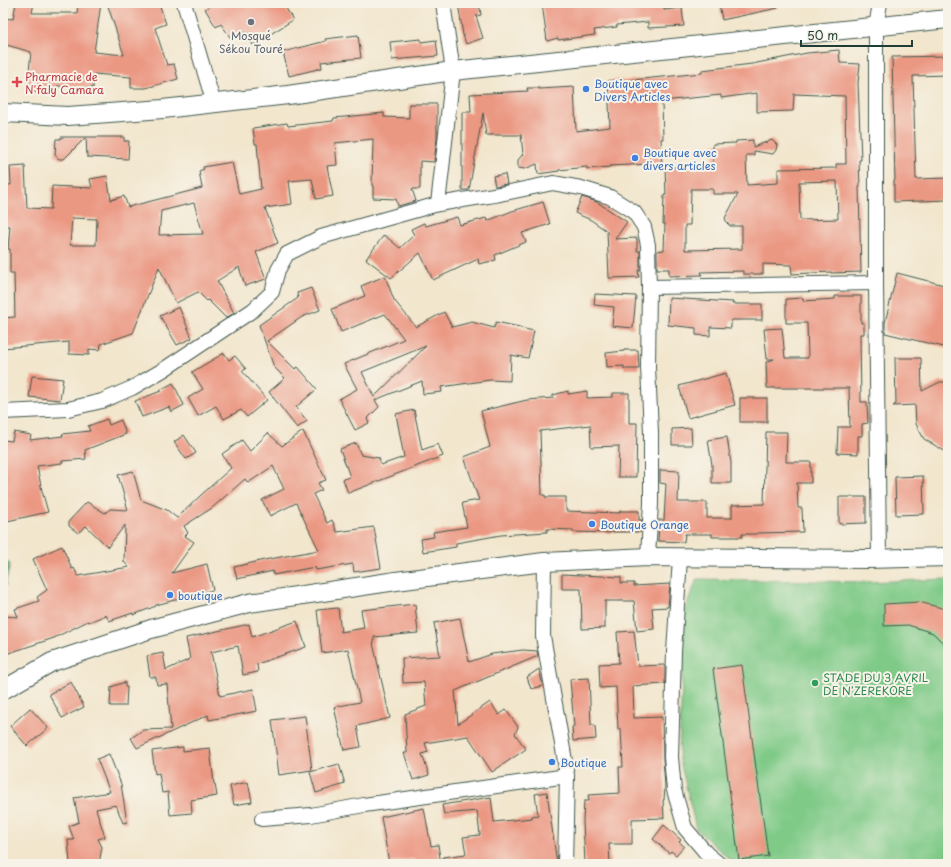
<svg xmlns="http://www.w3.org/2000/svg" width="951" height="867" viewBox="0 0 951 867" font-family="'Playpen Sans',sans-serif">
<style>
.green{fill:#80ca88;stroke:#50845e}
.forest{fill:#68ae74;stroke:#447654}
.building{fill:#eb9883;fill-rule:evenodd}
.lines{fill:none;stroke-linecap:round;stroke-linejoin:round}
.minor-casing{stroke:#3f564b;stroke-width:16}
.tertiary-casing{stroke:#3f564b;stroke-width:20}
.minor{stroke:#fff;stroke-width:14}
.tertiary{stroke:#fff;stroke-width:18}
.worship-dot{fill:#6b7280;stroke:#f7f3e8;stroke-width:1.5}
.health-dot{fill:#e0444e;stroke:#f7f3e8;stroke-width:1.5}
.shop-dot{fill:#3f7fe0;stroke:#f7f3e8;stroke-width:1.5}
.leisure-dot{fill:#2e9e5b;stroke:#f7f3e8;stroke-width:1.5}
.labels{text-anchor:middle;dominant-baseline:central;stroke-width:4;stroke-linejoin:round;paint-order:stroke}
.worship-label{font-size:11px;fill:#5b616d;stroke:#f7f3e8}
.health-label{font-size:11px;fill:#be3a42;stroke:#f7f3e8;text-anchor:start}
.shop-label{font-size:11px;fill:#366cbe;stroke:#f7f3e8;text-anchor:start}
.leisure-label{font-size:11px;fill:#27864d;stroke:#f7f3e8;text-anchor:start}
</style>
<rect width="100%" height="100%" fill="#f7f3e8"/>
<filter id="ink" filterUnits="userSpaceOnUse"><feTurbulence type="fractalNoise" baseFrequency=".025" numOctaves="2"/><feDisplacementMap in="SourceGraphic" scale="8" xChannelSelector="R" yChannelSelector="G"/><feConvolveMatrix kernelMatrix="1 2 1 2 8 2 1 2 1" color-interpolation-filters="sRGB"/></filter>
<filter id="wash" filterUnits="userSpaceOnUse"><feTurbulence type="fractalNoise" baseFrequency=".012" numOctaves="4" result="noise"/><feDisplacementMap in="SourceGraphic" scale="16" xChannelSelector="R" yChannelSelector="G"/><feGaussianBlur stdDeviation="0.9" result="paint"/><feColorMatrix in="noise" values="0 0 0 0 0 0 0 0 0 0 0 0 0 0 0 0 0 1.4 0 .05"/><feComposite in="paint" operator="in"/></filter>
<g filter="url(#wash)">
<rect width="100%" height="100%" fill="#f2e6cd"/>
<polygon class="green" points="697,579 866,582 948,579 948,864 735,864 696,829 679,756 685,610"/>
<polygon class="forest" points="3,557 10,564 3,594"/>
<g id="blocks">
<g class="building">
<polygon points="16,3 34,3 32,13 77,13 78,3 101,3 94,52 124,55 107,3 159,3 166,24 155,28 167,65 174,64 178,79 146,88 131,88 131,77 94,74 93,88 57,86 56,94 27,91 31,52 3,44 3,18 13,19"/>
<polygon points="214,3 283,3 293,20 253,45 245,32 232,40 221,24 216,27 205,9"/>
<polygon points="458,3 479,3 481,15 476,16 483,38 466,44 463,35"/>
<polygon points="542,3 664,3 664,10 682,8 684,26 648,28 648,22 617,25 617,27 594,30 595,35 558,40 558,38 547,41"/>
<polygon points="719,3 777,3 778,8 722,20"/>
<polygon points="358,35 361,58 321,62 322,68 289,76 283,52 326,41 325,39"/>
<polygon points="421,39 421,42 436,40 438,56 392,60 390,42"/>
<path d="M839,50l1,13 20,1 -2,19 3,77h-2l1,27h-1l2,85 -30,1v-1l-39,2 -1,-9 -28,-1v10h-20v-3l-42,1 1,3 -33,1v-7h-12v-18l7,-1 1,-26h-2l1,-29h2l-1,-28h48v-23l23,-1v-2l17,-1v7l19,-7 5,5 -1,5 -3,4 -19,-3v4h-8l1,30 31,-2v-14l58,-1v-4h10l-1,-68 -51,-2 -1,17 -36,1v-19l-36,5v-3l-59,6 1,38h-2l1,29 -12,1v-5l-40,2v1l-23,2v-2l-28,3v1l-21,3 -1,-10 -12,5 -7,-1v-8l5,-6 -2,-19h-35l-3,-22 -14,77h-7v-78h9l-1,-18 58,-3 -1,-3h12v1l35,-2 2,44 34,-4 -2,-46 14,-1v1l80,-8v-3l50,-6 55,-11zM837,181l1,38 -38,1 -1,-38zM691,189h22v5h25l-13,24 2,5 3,3h12v23l-57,1v-25h5z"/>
<polygon points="948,56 948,75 913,76 916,179 948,178 948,200 894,202 894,180 895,180 892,57"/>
<path d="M409,104h28v35l-3,23 -14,-1v28h-8l4,12 -18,5 -2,-7 -23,-1v-12h-1l1,-47 -38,4 2,22 -10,1 6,30 -17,3 -4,-20 -23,2 3,23 -27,4 13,35 -22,9 10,27 -21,7 -6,-19 -22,14 17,32 -8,5 -18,-18 -1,1 -9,-9 -22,11 -17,-36 -26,66 -32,11 -1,6 -11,-1v6l-20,-1v-12l-66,6v-30l12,-1 -1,-44h-4v-24h-2l2,-23h-7v-42l8,1 -1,-18 15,-1 2,42 24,1 1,-23 40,2 -2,-9 17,-3 4,24 13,-4 4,11 74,-19 -3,-17 5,-2 -1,-2 29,-5 7,32 22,-5 -4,-45h-2l-2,-16 34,-5 1,3 45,-5 1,-3 50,-5v4l25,1zM194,203l9,31 -44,1 2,-24zM72,218l25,1 -1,26h-26z"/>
<polygon points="61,137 86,137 64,159 59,159 55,155 56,139 61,139"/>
<polygon points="86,137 124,137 124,141 129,141 128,159 87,157"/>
<polygon points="505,174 507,184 495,186 493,176"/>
<polygon points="582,197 597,202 627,222 615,239 637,238 637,251 640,251 640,270 638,270 639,277 609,278 607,231 591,220 575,213"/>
<polygon points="543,202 550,224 522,233 526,242 495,255 496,260 479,264 478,259 433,280 420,253 391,278 366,259 384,235 400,248 414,235 411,229 424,223 426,226 457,217 460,225 486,218 487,221 512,211"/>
<polygon points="897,273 948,286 948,348 885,333 885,323"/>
<path d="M385,276l9,24 22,27 28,-15 8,15 20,-5 22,6 2,-6 24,5v1l14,3 -6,27 -17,-3 -1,26 -20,-1 -49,7 1,5 -19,2 -1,-13 -47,19 4,7 -12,12 2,4 -14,7 -16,-31 18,-10 -13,-25 60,-25 -19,-25 -44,18 -9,-23 33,-13 -4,-10zM426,346l-52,51 -12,-25z"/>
<polygon points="311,288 320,310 302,317 267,341 295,369 298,367 317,389 296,407 307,421 297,428 269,392 285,378 274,367 259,325 298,298 297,293"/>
<polygon points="595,294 636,296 633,328 612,326 614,307 594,305"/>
<polygon points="835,296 861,296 861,323 864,323 864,334 860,334 861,402 867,402 868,423 862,424 862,436 858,436 858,454 837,453 838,427 850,427 849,388 767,388 766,362 774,359 767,359 764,329 782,328 785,358 808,358 807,323 786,323 786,299 803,298 803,301 835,299"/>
<polygon points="669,298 733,302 732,304 762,304 762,320 731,320 731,328 710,327 710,336 696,335 696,328 668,325"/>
<polygon points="179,307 192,338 177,345 160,316"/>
<polygon points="624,350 638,350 639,369 624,369 624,366 607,367 606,353 624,351"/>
<polygon points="224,353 229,360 235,356 246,369 242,371 267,400 247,417 241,410 224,419 216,406 198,416 188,398 203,389 192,372"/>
<polygon points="895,358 921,358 922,391 940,382 948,382 948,453 924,439 916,424 915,405 893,406 896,404"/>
<polygon points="726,373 735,405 688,418 679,386"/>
<polygon points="32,376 63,379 60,400 29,397"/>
<polygon points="173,383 184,405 171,412 169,407 142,417 135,401 161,391 160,390"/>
<polygon points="568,391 568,394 587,391 587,398 613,397 613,393 629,393 629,423 637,423 636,477 618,477 619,446 591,447 590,425 540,431 542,495 545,495 545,497 566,497 566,511 620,513 620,511 639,511 639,520 642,520 641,532 610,532 610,533 572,532 573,530 547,529 547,532 501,535 456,543 456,547 423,552 421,539 434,537 433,532 467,527 462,503 479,500 464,457 490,447 481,411 527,400 553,398 553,395"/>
<rect x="740" y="398" width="27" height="24"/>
<polygon points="414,410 422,450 438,444 443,456 348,493 343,479 350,477 340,449 356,443 361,455 379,458 381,465 404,457 396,414"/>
<polygon points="107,419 109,425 121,420 126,434 85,450 86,459 62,461 62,463 37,466 42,491 48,512 3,522 3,440 12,441 14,432 31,435 30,440 63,436 62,434 90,431 88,426"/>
<polygon points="691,428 692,445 672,445 672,429"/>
<polygon points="303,431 326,480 318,483 322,490 313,494 327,523 332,520 337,532 374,527 381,568 354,572 353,564 316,570 315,567 273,575 273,571 237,579 234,567 264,560 319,550 296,503 270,516 262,500 284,489 273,466 248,483 245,479 212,508 184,526 188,533 185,536 194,542 172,573 207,564 213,590 156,605 156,606 133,615 133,613 109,621 106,615 89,622 88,621 54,638 3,655 3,616 18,617 15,609 39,601 37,597 47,590 33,559 62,546 72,569 74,568 78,576 129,567 124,562 125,525 108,547 86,526 78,533 69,526 69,521 87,502 105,513 110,509 128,510 118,475 133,471 141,500 167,510 177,518 200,496 231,468 222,454 242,440 250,451 268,433 282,446"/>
<polygon points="766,432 787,432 786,462 811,462 811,483 797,483 798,508 802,508 803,532 757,533 757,534 742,534 742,537 712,537 712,534 685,534 684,542 658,541 659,520 664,520 666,484 660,483 660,470 679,471 678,502 707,502 707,518 732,518 732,505 764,504"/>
<polygon points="184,435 196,453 186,459 174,442"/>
<polygon points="727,437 731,463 731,483 712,483 712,465 708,440"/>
<polygon points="923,476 924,514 896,515 895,477"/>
<polygon points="839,497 866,497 866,523 839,524"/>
<polygon points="562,574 621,577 621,583 634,583 634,586 670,584 668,607 652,608 654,629 637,631 634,601 605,601 605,628 582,629 581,589 562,589"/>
<polygon points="919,602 942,608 948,612 948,648 933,633 908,625 884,626 884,604"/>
<polygon points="415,604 418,633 374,637 374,643 373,643 390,718 357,726 361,747 344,750 334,707 360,702 348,649 322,653 317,610 338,608 341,632 364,628 361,610"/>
<polygon points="460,618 469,662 492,654 523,650 537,651 538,656 455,691 458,724 490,702 499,715 506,710 518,727 515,734 526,749 492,772 468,736 425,743 428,752 422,754 429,775 413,780 404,753 407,753 405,714 426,706 424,682 403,683 402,658 440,656 434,623"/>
<polygon points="297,621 306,647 257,664 258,672 243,675 238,646 211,652 220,696 253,689 257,711 209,720 208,715 137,748 131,738 143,730 171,729 167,684 157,685 156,677 150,677 147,656 163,653 166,670 190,659 186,638 249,624 252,637"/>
<polygon points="634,631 638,666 665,665 665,684 633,686 634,718 662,717 663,758 665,786 664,800 663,800 664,818 632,819 632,844 609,844 610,864 585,864 583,821 584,801 589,801 588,795 620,793 619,767 623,767 621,729 618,729 616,687 600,688 599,664 619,663 617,632"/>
<polygon points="742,665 768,856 739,860 713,669"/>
<polygon points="539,669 543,686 531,689 527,677"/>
<polygon points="589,678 591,725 595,725 596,739 573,741 572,727 574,726 570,679"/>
<polygon points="71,682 84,707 62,718 49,694"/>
<polygon points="125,682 125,687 127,687 126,706 110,706 111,687"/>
<polygon points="30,708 48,728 27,746 10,726"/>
<polygon points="305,716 312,770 279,775 272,720"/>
<polygon points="183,747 183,751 210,748 214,784 215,784 217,796 191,800 192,813 170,815 168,792 162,793 159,773 155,774 152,751"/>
<polygon points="109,754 121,784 127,822 123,823 116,805 96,809 105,837 98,839 102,847 99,864 70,864 68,840 74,840 69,826 79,822 74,798 110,792 97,759"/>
<polygon points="339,764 345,784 316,793 310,772"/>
<polygon points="248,782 252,802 234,805 230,786"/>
<polygon points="547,792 557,864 443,864 443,857 466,854 463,837 480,835 477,811 444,814 442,805 491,797 494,822 532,818 532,816 538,815 535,794"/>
<polygon points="424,808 431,846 438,845 441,864 415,864 414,859 389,863 381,817"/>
<polygon points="664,825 681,840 679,842 684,846 676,855 671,851 669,853 653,839"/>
</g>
</g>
</g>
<g filter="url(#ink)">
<use href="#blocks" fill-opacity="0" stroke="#3f564b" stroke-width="1"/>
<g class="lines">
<defs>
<g id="minor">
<polyline points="184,3 214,104"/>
<polyline points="438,204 453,71 443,3"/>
<polyline points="649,287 876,283"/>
<polyline points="3,412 68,409 102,401 132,388 163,370 253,310 272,292 278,270 287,254 321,237 438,204 500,194 553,183 581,188 610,197 634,212 644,227 648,245 649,287 648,367 651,432 651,503 648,557"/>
<polyline points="680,558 674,652 671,757 674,790 685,828 707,854 719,864"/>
<polyline points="879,559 876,283 876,27 880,3"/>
<polyline points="544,562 543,636 564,755 567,776 565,864"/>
<polyline points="262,819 311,815 364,805 567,776"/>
</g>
<g id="tertiary">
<polyline points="3,113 68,116 163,109 288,95 453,71 948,19"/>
<polyline points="3,690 52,662 151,629 249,603 396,581 544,562 648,557 866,559 948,557"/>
</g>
</defs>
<use href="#minor" class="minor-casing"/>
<use href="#tertiary" class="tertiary-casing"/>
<use href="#minor" class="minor"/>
<use href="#tertiary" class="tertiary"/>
</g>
</g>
<circle class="worship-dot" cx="251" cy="22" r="4"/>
<path class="health-dot" d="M15 76h4v4h4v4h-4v4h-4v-4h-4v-4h4z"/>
<g class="shop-dot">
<circle cx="586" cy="89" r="4"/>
<circle cx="635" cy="158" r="4"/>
<circle cx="592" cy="524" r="4"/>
<circle cx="170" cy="595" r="4"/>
<circle cx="552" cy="762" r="4"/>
</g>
<circle class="leisure-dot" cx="815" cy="683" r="4"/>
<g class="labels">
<g class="worship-label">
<text x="251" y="35">Mosqué<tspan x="251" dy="13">Sékou Touré</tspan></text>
</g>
<g class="health-label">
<text x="25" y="76">Pharmacie de<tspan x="25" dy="13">N'faly Camara</tspan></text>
</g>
<g class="shop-label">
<text x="594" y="83">Boutique avec<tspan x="594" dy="13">Divers Articles</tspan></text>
<text x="643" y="152">Boutique avec<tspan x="643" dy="13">divers articles</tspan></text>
<text x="600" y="524">Boutique Orange</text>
<text x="178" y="595">boutique</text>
<text x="560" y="762">Boutique</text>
</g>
<g class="leisure-label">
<text x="823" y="677">STADE DU 3 AVRIL<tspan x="823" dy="13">DE N'ZEREKORE</tspan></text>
</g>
</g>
<rect width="951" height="867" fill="none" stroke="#f7f3e8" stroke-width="16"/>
<path d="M801 40v6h111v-6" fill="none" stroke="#1f3d34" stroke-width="2"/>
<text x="807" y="40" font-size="12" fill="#1f3d34" stroke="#f7f3e8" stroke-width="3" paint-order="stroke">50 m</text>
</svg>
